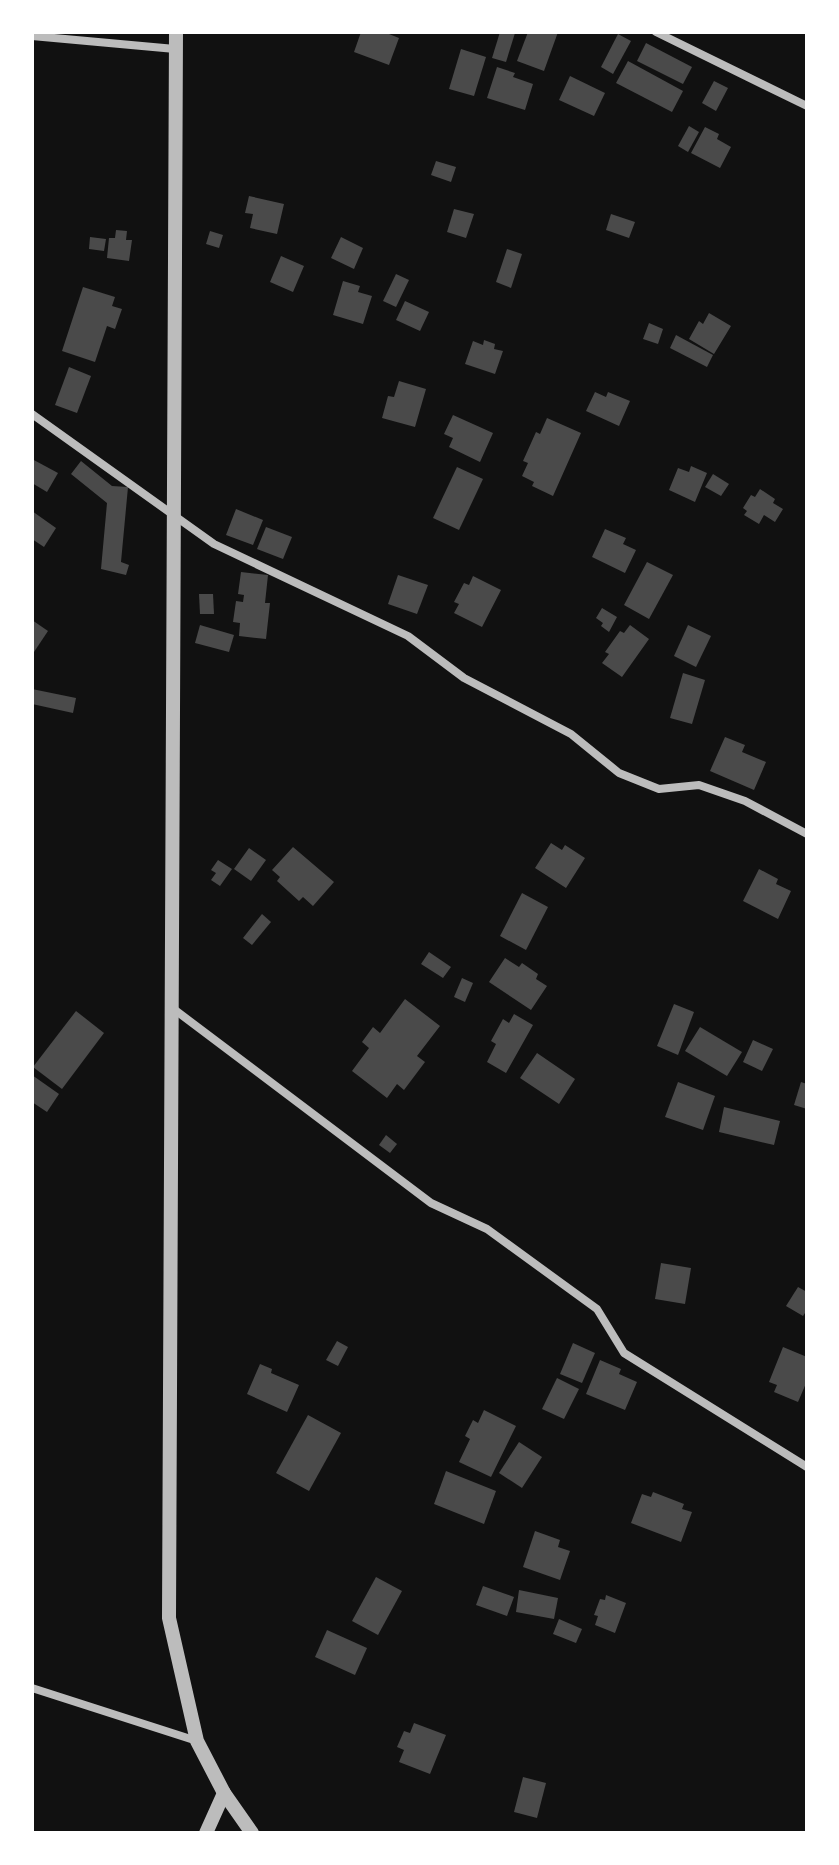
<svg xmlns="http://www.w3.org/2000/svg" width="839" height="1865" viewBox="0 0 839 1865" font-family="Karla,sans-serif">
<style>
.building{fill:#4a4a4a}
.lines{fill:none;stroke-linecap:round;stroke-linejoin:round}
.minor{stroke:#bcbcbc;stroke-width:8}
.tertiary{stroke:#bcbcbc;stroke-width:14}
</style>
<rect width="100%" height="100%" fill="#111"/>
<g class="building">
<polygon points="361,32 384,32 399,38 389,65 354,52"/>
<polygon points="500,32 515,33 506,62 492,58"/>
<polygon points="528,32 558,32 544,71 517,61"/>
<polygon points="618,34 631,41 613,74 601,67"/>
<polygon points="646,43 692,67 683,84 637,61"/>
<polygon points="461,49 486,57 474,96 449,89"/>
<polygon points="628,61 683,91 672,112 616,83"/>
<polygon points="497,67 515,73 513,77 533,84 525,110 487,98"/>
<polygon points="570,76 605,93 594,116 559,100"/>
<polygon points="714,81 728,88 716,111 702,103"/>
<polygon points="689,126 699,132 688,152 678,146"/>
<polygon points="705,127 719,134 717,139 731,147 720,168 691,153"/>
<polygon points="436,161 456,167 451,182 431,175"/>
<polygon points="249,196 284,204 277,234 250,228 253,214 245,213"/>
<polygon points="454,209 474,214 466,238 447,232"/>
<polygon points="611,214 635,222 629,238 606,230"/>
<polygon points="116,230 127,231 126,240 132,240 129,261 107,258 109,238 115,238"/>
<polygon points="210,231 223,235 219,248 206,244"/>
<polygon points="90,237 106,239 104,251 89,249"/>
<polygon points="341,237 363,248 354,269 331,258"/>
<polygon points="507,249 522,254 511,288 496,282"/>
<polygon points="281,256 304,266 293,292 270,282"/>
<polygon points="396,274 409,280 396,307 383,301"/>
<polygon points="343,281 360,286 358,292 372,296 363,324 333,315"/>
<polygon points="83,287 115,297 112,306 122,309 115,329 107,326 95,362 62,351"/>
<polygon points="405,301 429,312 420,331 396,320"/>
<polygon points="709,313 731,326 714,354 689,339 699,321 703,324"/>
<polygon points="649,323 663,329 658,344 643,339"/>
<polygon points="676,335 713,355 707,367 670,348"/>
<polygon points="484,340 495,344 494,349 503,351 495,374 465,364 473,341 483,345"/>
<polygon points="69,367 91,376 77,413 55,405"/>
<polygon points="399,381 426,389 415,427 382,418 388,396 394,397"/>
<polygon points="595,392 606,397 608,392 630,401 619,426 586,411"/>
<polygon points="453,415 493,433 480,462 449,447 453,438 444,434"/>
<polygon points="547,418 581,433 553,496 532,486 534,482 522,476 528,463 523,461 536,432 540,434"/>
<polygon points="32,459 58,473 47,492 32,483"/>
<polygon points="81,461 112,486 128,487 121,562 129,565 126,575 101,569 107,503 71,474"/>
<polygon points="691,466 707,473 695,502 669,490 678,468 689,472"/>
<polygon points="457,467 483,479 459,530 433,518"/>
<polygon points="713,474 729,484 721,496 705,487"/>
<polygon points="760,489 775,499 773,503 783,509 775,522 764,515 759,524 744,515 747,511 743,508 751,495 755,497"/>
<polygon points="236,509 263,520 253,545 226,535"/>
<polygon points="32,511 56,528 44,547 32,539"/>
<polygon points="266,527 292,537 283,559 257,549"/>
<polygon points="605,529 626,538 623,544 636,550 625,573 592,557"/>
<polygon points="647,562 673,575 649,619 624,605"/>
<polygon points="241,572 268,575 265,603 270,603 266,639 239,636 240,623 233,622 236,601 243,602 244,595 238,594"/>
<polygon points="398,575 428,585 417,614 388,604"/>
<polygon points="473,576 501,590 482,627 454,613 459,604 454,602 464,583 469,585"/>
<polygon points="199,594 213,594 214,614 200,614"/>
<polygon points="602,608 617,617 609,632 601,626 603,623 596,618"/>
<polygon points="32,620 48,631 32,655"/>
<polygon points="200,625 234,635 229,652 195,643"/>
<polygon points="630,625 649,639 622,677 602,663 609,654 605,652 620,631 624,633"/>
<polygon points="688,625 711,636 696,667 674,656"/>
<polygon points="683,673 705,680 692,724 670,718"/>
<polygon points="32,689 76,698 73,713 32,704"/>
<polygon points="725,737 745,745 742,752 766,762 754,790 710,771"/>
<polygon points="551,843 562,850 565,845 585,858 566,888 535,868"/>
<polygon points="293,847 334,882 313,906 303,897 299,901 277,881 280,877 272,870"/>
<polygon points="249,848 266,860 251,881 234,869"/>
<polygon points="218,860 232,869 220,886 211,880 216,873 211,870"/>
<polygon points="759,869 778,879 776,884 791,891 778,919 743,901"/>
<polygon points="522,893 548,907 526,950 500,936"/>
<polygon points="262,914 271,922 252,945 243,938"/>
<polygon points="429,952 451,967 443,978 421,964"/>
<polygon points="505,958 519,967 522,963 538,974 536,979 547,986 531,1010 489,982"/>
<polygon points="462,978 473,983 465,1002 454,997"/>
<polygon points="405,999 440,1026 417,1056 425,1062 404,1090 397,1084 387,1098 352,1071 369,1048 362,1042 373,1027 380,1033"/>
<polygon points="674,1004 694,1012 678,1055 657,1046"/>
<polygon points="76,1011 104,1033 62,1089 33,1067"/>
<polygon points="514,1014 533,1025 506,1073 487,1062 496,1044 491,1041 503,1019 509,1023"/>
<polygon points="700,1027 742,1052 727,1076 685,1051"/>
<polygon points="753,1040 773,1049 762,1071 743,1062"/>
<polygon points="537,1053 575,1079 559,1104 520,1078"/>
<polygon points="32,1075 59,1094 47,1112 32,1102"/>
<polygon points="678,1082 715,1096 703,1130 665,1117"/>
<polygon points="801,1082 807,1084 807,1109 794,1105"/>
<polygon points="724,1107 780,1121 774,1145 719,1132"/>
<polygon points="386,1135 397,1144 390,1153 379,1145"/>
<polygon points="661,1263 691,1268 685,1304 655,1299"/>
<polygon points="798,1287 807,1292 807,1310 803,1316 786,1306"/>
<polygon points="337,1341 348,1347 338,1366 326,1360"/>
<polygon points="573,1343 595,1353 582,1383 560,1374"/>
<polygon points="783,1347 807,1357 807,1381 798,1402 774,1392 777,1385 769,1382"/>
<polygon points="600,1360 621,1369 619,1374 637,1382 625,1410 586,1394"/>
<polygon points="260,1364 272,1369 271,1373 299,1385 287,1412 247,1394"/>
<polygon points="557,1378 579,1389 564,1419 542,1409"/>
<polygon points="484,1410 516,1426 491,1477 459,1462 470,1439 465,1436 473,1420 478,1423"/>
<polygon points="308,1415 341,1433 309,1491 276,1473"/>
<polygon points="519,1442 542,1457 522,1488 499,1473"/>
<polygon points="446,1471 496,1491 484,1524 434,1504"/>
<polygon points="653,1492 684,1504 682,1509 692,1512 681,1542 631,1523 642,1494 651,1497"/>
<polygon points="535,1531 560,1540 558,1547 570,1551 560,1580 523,1567"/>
<polygon points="376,1577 402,1591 378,1635 352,1621"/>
<polygon points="483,1586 514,1597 507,1616 476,1605"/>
<polygon points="519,1590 558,1598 554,1619 516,1612"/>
<polygon points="606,1595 626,1603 615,1633 595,1625 598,1616 594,1615 600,1599 605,1600"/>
<polygon points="559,1619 582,1629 576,1643 553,1634"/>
<polygon points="327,1630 367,1648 355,1675 315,1657"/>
<polygon points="414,1723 446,1735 430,1774 399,1762 404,1750 397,1747 404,1731 410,1733"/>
<polygon points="523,1777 546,1783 537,1818 514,1812"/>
</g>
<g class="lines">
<g class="minor">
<polyline points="656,32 807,106"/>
<polyline points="32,36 175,49"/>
<polyline points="32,414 214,544 408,636 464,678 571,734 619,773 659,789 699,785 745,801 807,834"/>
<polyline points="171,1007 431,1203 487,1229 597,1309 624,1353 807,1467"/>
<polyline points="32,1688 197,1741"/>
</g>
<g class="tertiary">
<polyline points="176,32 169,1618 197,1741 224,1793 252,1833"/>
<polyline points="206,1833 224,1793"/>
</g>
</g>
<rect width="839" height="1865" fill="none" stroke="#ffffff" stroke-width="68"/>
</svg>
